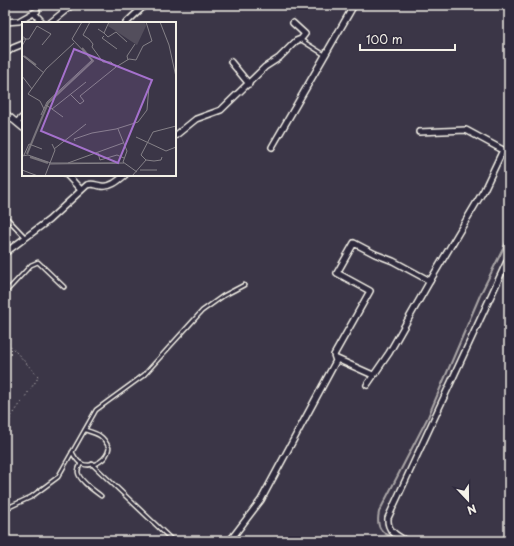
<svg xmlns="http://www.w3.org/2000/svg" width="514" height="546" viewBox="0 0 514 546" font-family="'Playpen Sans',sans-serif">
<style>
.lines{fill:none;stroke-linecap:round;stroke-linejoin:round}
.stream{stroke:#aaa6a7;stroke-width:2}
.lane-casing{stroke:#f4f1e8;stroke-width:5.5}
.street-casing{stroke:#f4f1e8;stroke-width:8}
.path{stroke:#f4f1e8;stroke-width:1;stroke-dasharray:1 3;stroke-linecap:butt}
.lane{stroke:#2f2a3d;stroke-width:2.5}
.street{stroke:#2f2a3d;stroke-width:5}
.inset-river{fill:none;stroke:#78747b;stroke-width:2}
.inset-road{fill:none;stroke:#858187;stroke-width:1}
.view{fill:#a571cd;fill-opacity:0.15;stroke:#a571cd;stroke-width:2}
.inset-edge{fill:none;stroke:#f4f1e8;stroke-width:2}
</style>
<rect width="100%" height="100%" fill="#3b3647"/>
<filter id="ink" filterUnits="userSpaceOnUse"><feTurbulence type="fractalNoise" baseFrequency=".025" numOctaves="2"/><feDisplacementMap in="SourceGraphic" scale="8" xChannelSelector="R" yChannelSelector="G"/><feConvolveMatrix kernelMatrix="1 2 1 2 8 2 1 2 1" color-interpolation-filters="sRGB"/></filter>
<g filter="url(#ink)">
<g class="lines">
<path class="stream" d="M398,541c-14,-8 -23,-10 -19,-29l49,-95 53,-124 28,-56"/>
<defs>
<g id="lane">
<polyline points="301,40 325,55"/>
<polyline points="5,216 25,237"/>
<polyline points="5,293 31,265 38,262 64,287"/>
<path d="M72,452c3,5 5,10 10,12 12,4 25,-4 27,-16 -6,-13 -11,-14 -24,-18"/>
<path d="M81,463c-1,2 -3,7 -3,9 1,9 17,19 23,24"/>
<polyline points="92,464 173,541"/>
<polyline points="5,509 31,497 58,477 96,410 144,375 202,311 223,296 244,285"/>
</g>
<g id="street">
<polyline points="136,5 140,9"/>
<polyline points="34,13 43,23"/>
<polyline points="5,22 19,21 37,11"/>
<polyline points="50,23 72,5"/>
<polyline points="126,23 145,5"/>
<polyline points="5,52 6,53 13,48 23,44"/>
<polyline points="231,62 249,84"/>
<polyline points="5,113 23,128"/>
<polyline points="17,122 23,117"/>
<polyline points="419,132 466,130 503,150"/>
<polyline points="175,136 196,119 221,110 265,67 279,58 296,41 301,39 305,34 293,23"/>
<polyline points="272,147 354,5"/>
<polyline points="67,175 81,190"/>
<path d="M5,253l44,-33 38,-35c6,-2 8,0 14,1 9,2 17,-5 24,-11"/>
<polyline points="337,359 373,375"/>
<polyline points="367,385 389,353 430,281 484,190 503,150 509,153"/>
<polyline points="232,538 261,500 336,361 334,355 370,291 337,273 354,243 375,254 393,261 430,281"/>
<polyline points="229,541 232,538 239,541"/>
<path d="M406,541c-10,-6 -19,-10 -18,-23l121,-261"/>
</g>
</defs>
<use href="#lane" class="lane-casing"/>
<use href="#street" class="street-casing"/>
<g class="path">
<polyline points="5,340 38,376 38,378 5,426"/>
<polyline points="5,455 5,456"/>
</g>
<use href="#lane" class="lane"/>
<use href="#street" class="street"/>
</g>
</g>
<g transform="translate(22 22)">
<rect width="154" height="154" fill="#3b3647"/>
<path d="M87,0h36l1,4 -9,19 -29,-19z" fill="#534e5c"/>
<path class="inset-river" d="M2,34l12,9M5,132l21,-51 45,-42 -11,-13M8,135l18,6"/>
<path class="inset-road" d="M68,0l-7,13 6,4 4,5 -1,3 11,15h8l5,5 13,-8 7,1 7,-14 9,-5 -6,-19M138,0l9,23 7,32M76,7l6,4 5,-11M82,11l4,4 8,-5 11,10M0,14l4,3 -4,7M82,14l-2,2 15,11M0,17h7l8,-13 14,8 -9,11M0,33l22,18M106,38l-1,-4 8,-12M0,54l10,13M48,72l10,10 4,-3 -4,-5 36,-29M24,83l6,4 34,-27M22,87l-4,-8 -12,-7 18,-25 28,-26M30,87l11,8M19,93l6,-13 45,-42 -20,-21 10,-17M96,107l9,22 -4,11 14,10M114,115l30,14 10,-4M53,119l-1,-2 18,-6 24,-4 22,-7 9,-12 2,-24M32,127l32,-25M76,131l2,7 17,-5 7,3M2,133l5,-11 13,5M0,134l6,-1 23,8h68M140,135l-1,3 -7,1 -8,-1 -5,-5 12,-23 23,-6M46,141l55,-20M27,142l75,-1M0,148l16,6M118,148h17M23,154l10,-26 -3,-6M110,154l14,-16"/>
<path class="view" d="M52,27l78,31 -34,83 -77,-32z"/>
<rect width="154" height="154" class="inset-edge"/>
</g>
<rect width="514" height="546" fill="none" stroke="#2f2a3d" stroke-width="20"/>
<rect x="10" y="10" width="494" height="526" fill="none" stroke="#f4f1e8" stroke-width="1.5" filter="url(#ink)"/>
<g transform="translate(468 500) rotate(158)" stroke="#2f2a3d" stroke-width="3" paint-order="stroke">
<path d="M0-3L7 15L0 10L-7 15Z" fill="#f4f1e8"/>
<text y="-6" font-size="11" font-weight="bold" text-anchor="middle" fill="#f4f1e8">N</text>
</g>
<path d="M360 44v6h95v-6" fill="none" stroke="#f4f1e8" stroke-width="2"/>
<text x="366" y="44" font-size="12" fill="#f4f1e8" stroke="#2f2a3d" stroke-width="3" paint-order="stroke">100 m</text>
</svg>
